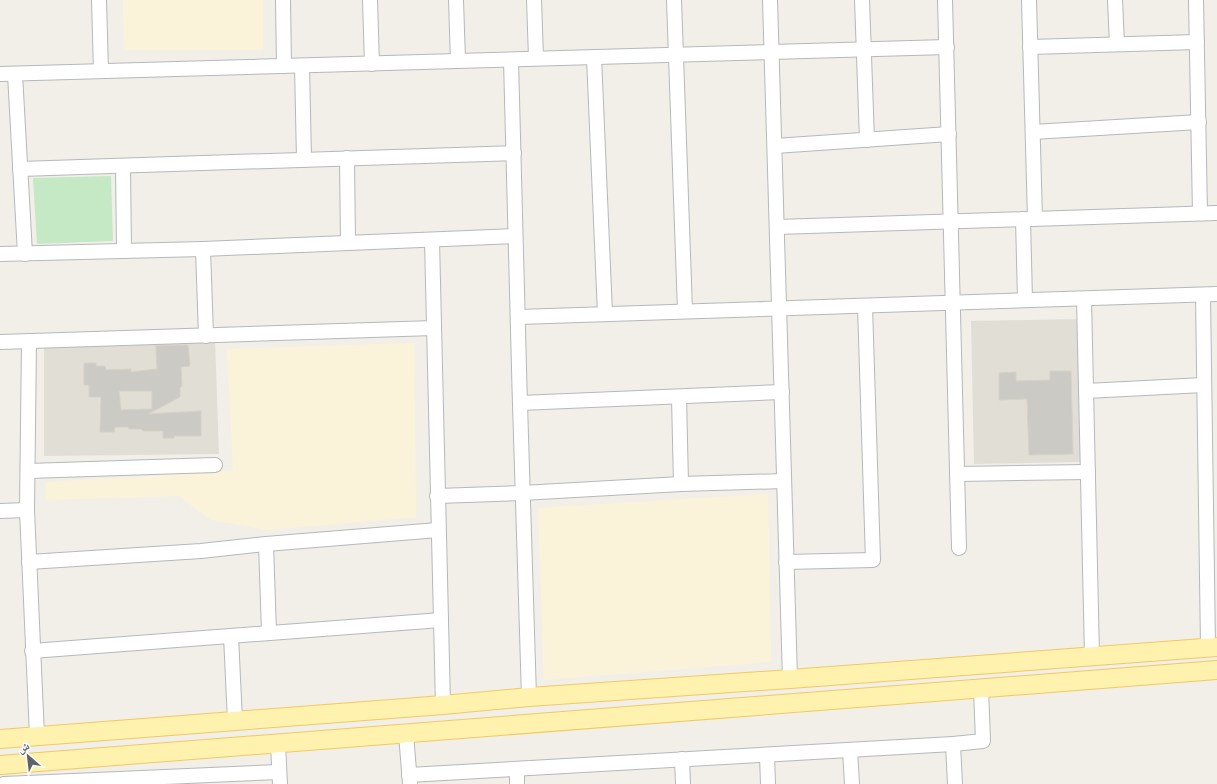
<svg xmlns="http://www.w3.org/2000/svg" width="1217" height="784" viewBox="0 0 1217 784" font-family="'Alegreya Sans','Noto Naskh Arabic',sans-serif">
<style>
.education{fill:#e1ded6}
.green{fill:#c5e8c5}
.sand{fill:#fbf3d9}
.building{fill:#cccac5;stroke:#d6d1c6;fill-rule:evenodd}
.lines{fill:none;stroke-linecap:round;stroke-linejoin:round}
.minor-casing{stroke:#b5b8bc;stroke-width:16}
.major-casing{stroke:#f2c960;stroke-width:20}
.minor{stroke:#fff;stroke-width:14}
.major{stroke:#fff2af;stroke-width:18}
</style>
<rect width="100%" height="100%" fill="#f1efe8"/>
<g class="education">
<polygon points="1078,319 1082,462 974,464 971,321"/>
<polygon points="215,339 219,454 44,456 44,345"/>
</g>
<polygon class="green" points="111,176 113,241 37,244 33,178"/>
<g class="sand">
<polygon points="123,0 263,0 263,50 124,50"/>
<polygon points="414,343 416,517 269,530 211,520 179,496 45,500 46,482 233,471 227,349"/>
<polygon points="768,494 771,662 544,680 538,508"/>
</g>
<g class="building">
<path d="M188,345l2,21 -9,1 1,19 -2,2v9l-32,17 53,-3v25h-27v2h-11v-7h-20l-2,-2h-12l-1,-2h-13l-1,5h-14l1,-35h-12v-12h-5v-22h12v3h9l1,4 25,-1v3l26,-3 -1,-23zM119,391h33v18l-31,1z"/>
<polygon points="1050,371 1071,371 1073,454 1029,455 1027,399 999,400 999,373 1016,372 1016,381 1050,380"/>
</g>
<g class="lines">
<defs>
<g id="minor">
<polyline points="99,0 101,71"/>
<polyline points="283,0 284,66"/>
<polyline points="370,0 372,64"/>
<polyline points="456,0 458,61"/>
<polyline points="534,0 536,58"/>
<polyline points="674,0 685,311"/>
<polyline points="770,0 790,679"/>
<polyline points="862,0 867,140"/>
<polyline points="945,0 959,548"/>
<polyline points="1029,0 1035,219"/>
<polyline points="1115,0 1117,44"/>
<polyline points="1196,0 1200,213"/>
<polyline points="1030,47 1197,42"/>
<polyline points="594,57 605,314"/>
<path d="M511,60c5,212 11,425 18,637"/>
<polyline points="302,66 304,160"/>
<polyline points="0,74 947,47"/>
<polyline points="15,74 25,254"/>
<polyline points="1033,132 1199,122"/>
<polyline points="775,146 949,134"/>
<polyline points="347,158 348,243"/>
<polyline points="123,166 124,251"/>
<polyline points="20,169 514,153"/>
<polyline points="1023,219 1025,300"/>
<polyline points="777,227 1217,213"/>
<polyline points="432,240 443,705"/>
<polyline points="203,249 206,336"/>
<polyline points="0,254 203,249 515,236"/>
<polyline points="1203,295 1208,647"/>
<polyline points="1084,299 1092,656"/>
<polyline points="518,317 1217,294"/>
<polyline points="29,341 27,510 37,736"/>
<polyline points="0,342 434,328"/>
<polyline points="1086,391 1204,385"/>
<polyline points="679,397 681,484"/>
<polyline points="520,403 782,392"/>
<polyline points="28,471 215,465"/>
<polyline points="957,474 1088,472"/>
<polyline points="437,496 522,493 681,484 784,481"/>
<polyline points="0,511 27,510"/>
<polyline points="266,544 269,633"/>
<polyline points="29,562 201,551 266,544 438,530"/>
<polyline points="786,562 873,560 865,306"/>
<polyline points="231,636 235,721"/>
<polyline points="32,651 441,620"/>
<polyline points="406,734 410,783"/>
<polyline points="278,744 280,784"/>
<polyline points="953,744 955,784"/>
<polyline points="850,750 852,784"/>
<polyline points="767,755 768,784"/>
<polyline points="682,759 683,784"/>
<polyline points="409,775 953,744 983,741 981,689"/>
<polyline points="4,784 279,772"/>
<polyline points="517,784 517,769"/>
</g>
<g id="major">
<polyline points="0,739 443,705 529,697 790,679 1217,647"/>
<polyline points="0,765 1217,670"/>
</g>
</defs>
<use href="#minor" class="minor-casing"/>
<use href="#major" class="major-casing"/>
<use href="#minor" class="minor"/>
<use href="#major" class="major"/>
</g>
<g transform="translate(28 756) rotate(332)" stroke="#ffffff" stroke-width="3" paint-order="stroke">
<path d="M0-3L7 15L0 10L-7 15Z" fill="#5f6368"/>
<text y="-6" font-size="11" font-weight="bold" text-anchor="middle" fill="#5f6368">ش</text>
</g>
</svg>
